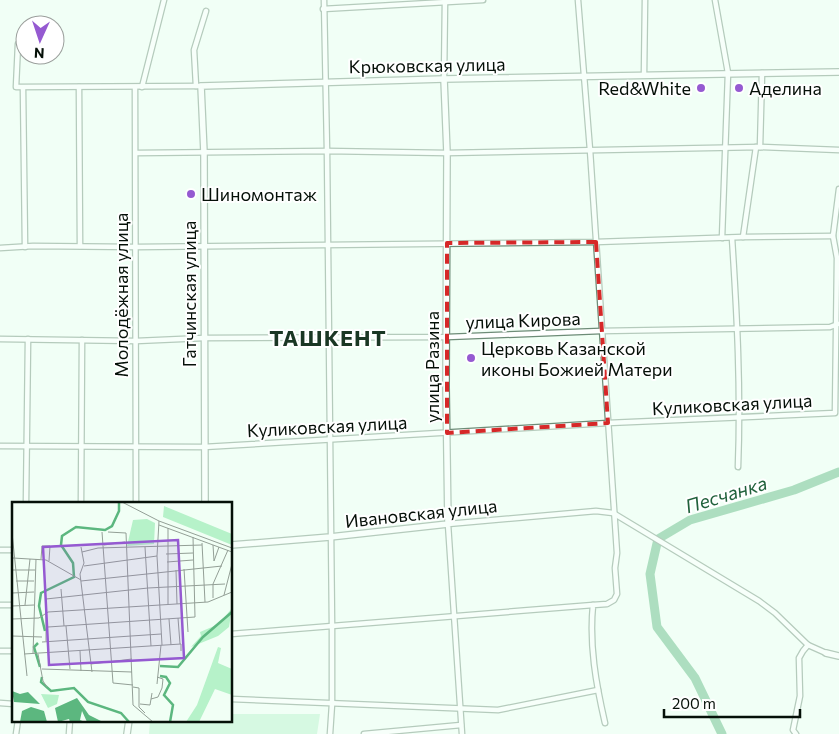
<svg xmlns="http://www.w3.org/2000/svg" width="839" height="734" viewBox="0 0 839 734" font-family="Commissioner,sans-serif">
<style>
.green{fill:#b6f2c9}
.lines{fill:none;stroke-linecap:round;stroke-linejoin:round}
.river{stroke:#5cb77f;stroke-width:9}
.minor-casing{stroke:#6d8c77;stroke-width:7}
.tertiary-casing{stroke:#6d8c77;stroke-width:8}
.minor{stroke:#fff;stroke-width:4.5}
.tertiary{stroke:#fff;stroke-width:5.5}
.marked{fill:none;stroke:#d62828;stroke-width:4;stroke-dasharray:10 6;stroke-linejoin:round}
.poi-dot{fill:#955ad1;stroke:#fff;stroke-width:2}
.labels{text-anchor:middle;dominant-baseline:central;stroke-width:4;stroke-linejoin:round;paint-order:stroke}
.street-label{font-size:18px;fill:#051008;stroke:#fff}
.poi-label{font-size:18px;fill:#051008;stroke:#fff;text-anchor:start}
.water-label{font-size:19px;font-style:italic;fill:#20613b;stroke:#fff}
.district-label{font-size:22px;font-weight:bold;letter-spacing:1px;fill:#1a3724;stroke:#fff}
.inset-river{fill:none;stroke:#5cb77f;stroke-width:2.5}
.inset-road{fill:none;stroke:#939f96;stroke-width:1}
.view{fill:#955ad1;fill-opacity:0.15;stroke:#955ad1;stroke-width:2.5}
.inset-edge{fill:none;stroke:#051008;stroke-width:2.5}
</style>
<rect width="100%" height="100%" fill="#f1fff5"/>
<polygon class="green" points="231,714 320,714 317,734 149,734 150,720 231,720"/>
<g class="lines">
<polyline class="river" points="722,734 695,678 657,627 650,574 658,539 690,520 794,490 839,472"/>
<defs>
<g id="minor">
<polyline points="324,0 327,151 332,626 332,704 330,734"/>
<path d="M578,0l12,150 27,403 -2,15 2,26 -3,6 -7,4 -14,1c-4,40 3,79 12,118"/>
<polyline points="715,0 728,73 722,238"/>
<polyline points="323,9 483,0"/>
<polyline points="18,44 16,87 201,86"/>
<polyline points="644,75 645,0"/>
<polyline points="444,79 445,0"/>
<polyline points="196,86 194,50 206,11"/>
<polyline points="79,87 80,246"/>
<polyline points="135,87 136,503"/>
<polyline points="142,87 164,0"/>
<polyline points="23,88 25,247"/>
<polyline points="760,147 762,73"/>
<polyline points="137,153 327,151 447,153 760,147 839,150"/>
<polyline points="743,237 756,147"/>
<path d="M732,238c5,77 9,153 6,229"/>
<polyline points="0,248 33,246 136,247 596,242 743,237 833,236"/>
<polyline points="0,339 136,341 204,338 447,337 601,331 830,327 838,324"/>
<polyline points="0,446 204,447 608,423 835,413 837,258 833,236 839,189"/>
<polyline points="26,503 28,339"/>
<polyline points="81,503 82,340"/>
<polyline points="0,550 14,550"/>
<polyline points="0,605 14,605"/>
<polyline points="231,634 593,605"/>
<polyline points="0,651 14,651"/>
<polyline points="231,699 498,710 598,690"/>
<polyline points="0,703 14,704"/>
<polyline points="16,734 18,720"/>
<polyline points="69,734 70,720"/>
<polyline points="364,734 461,725"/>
<polyline points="462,734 448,524 596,511 613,513 759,601 775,613 808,645 826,653"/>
<polyline points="796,734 793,730 800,696 799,658 803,651 808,645"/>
</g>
<g id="tertiary">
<polyline points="205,503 204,153 201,86 444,79 839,72"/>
<polyline points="231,545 330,537 448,524 446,387 447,153 444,79"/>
<polyline points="826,653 839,656"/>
<polyline points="127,734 129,720"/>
</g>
</defs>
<use href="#minor" class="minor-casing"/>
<use href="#tertiary" class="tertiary-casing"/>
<use href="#minor" class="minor"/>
<use href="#tertiary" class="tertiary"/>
</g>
<path d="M0 0H839V734H0ZM596,242l12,181 -161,10v-190z" fill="#f1fff5" fill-opacity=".55" fill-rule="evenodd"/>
<path class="marked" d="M596,242l12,181 -161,10v-190z"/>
<g class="poi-dot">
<circle cx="701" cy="88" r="5"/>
<circle cx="739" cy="88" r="5"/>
<circle cx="191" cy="194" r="5"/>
<circle cx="471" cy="358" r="5"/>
</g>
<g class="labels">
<g class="street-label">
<text transform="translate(427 65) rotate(-1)">Крюковская улица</text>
<text transform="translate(189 294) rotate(-90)">Гатчинская улица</text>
<text transform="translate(121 295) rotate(-90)">Молодёжная улица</text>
<text transform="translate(523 320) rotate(-2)">улица Кирова</text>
<text transform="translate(432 367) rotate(-90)">улица Разина</text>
<text transform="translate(732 404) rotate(-3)">Куликовская улица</text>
<text transform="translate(327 426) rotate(-3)">Куликовская улица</text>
<text transform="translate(421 513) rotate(-6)">Ивановская улица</text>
</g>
<g class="poi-label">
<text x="691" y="88" text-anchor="end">Red&amp;White</text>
<text x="749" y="88">Аделина</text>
<text x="201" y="194">Шиномонтаж</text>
<text x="481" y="348">Церковь Казанской<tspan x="481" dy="21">иконы Божией Матери</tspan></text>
</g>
<g class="water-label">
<text transform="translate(726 494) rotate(-17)">Песчанка</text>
</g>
<g class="district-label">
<text x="328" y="337">ТАШКЕНТ</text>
</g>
</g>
<g transform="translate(12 502)">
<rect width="220" height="220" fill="#f1fff5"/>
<path d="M152,4l68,28v11l-69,-28zM135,17l8,4 -1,21 -27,2 6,-26zM220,106l-3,19 -11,9 -27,11 10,-11 -1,-4 19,-8zM206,145l3,1 -3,15 14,6v26l-17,-6 -16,33h-13l11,-17zM29,192l18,1 -2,9 -9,4z" fill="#b6f2c9"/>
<path d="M0,189l8,3 8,-2 12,12 -26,-2zM65,196l12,17 14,7h-16l-5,-11 -2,9 5,2h-15l-1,-3 -11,3 -3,-14zM19,205l13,4 3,11h-27l2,-11z" fill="#5cb77f"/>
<path class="inset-river" d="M33,129l-6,-25 2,-13 33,-16 -1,-14 -12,-18 1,-9 14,-9 29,3 7,-4 7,-15v-9M26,141l-4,4 6,20M148,164l18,1 25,-30 29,-25M148,174l6,1 4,6 -6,12 9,10 -3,17M30,175l-1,5 10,9 23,-3 14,14 33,11 8,9"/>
<path class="inset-road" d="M110,0l37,19 73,27M147,19l-2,35 5,89M147,23l73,27M156,26v76M90,30l11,151 20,2M96,30l18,1 7,172 20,17M0,31l15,143M190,41l3,59M92,43l21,-3M201,43l1,16 5,-14M69,45l3,16 -4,11 12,98M133,45l6,99M70,50l16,-4 104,-3M154,52l27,-1M1,56l33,2 35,20M29,57l1,-13h8l-1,15M155,60l26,-2M72,64l73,-10M172,67l4,63M0,68h23M164,68l1,34M4,79h18M69,79l141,-15M49,87l3,37M0,91l22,-1M212,93l8,-31M201,96v-14l15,-34M13,103l5,-46M0,104l22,-1M166,116l2,26M0,117l27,-1 9,-6 160,-10 24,-10M157,117l2,26M54,124l4,43M36,125l147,-10 -2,-80M0,134l30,1M34,139v-42l102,-11 77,-4M30,140l119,-8M68,149l1,20M12,152l157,-10v7M21,152l3,-95M26,152l5,27 4,6M79,162l41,-5M30,167l90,3M145,182l4,-39M121,185l6,1v19l6,6M139,197l7,-2 4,-9 1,-9 -6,-2M128,202l10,1 2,-12"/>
<path class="view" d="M166,38l6,118 -135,7 -6,-118z"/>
<rect width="220" height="220" class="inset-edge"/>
</g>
<g transform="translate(40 40) rotate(183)"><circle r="24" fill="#ffffff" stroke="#9b9f9c"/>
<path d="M0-4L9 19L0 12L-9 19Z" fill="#955ad1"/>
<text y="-8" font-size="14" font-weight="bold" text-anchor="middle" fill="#051008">N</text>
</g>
<path d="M664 709v8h136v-8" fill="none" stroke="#051008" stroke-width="2.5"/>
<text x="672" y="709" font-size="15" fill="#051008" stroke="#ffffff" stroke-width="4" paint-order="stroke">200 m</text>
</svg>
